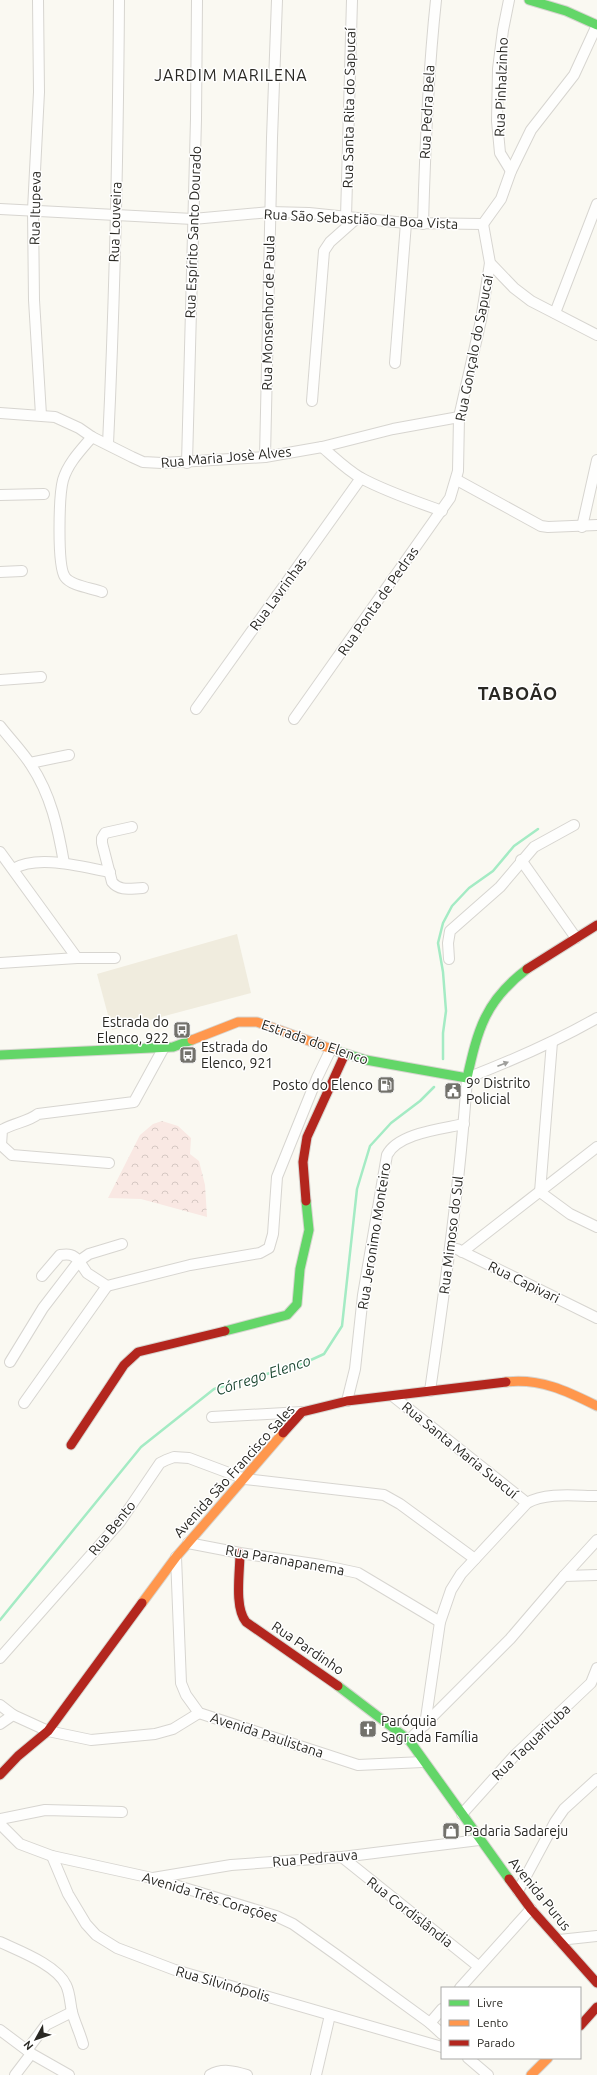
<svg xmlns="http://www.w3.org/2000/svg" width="597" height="2075" viewBox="0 0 597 2075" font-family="Ubuntu,sans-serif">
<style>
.built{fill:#f0ecde}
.forest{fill:url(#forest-crowns)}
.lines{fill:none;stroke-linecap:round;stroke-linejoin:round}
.stream{stroke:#a4ebc4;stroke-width:2.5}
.street-casing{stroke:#d7d5d0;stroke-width:12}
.fast-casing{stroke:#d7d5d0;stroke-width:11}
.slow-casing{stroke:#d7d5d0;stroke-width:11}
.jam-casing{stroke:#d7d5d0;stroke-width:11}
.street{stroke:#fefefd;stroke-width:10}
.fast{stroke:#63d668;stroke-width:9}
.slow{stroke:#ff974d;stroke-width:9}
.jam{stroke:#b3261e;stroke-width:9}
.oneway{fill:#9e9e9b}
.labels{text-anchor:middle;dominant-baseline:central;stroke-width:3;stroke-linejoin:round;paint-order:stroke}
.street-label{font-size:14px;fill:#292823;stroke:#fff}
.poi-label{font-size:14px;fill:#292823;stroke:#fff;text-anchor:start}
.water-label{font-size:15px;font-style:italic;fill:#214c36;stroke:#fff}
.quarter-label{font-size:16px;letter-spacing:1px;fill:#292823;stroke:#fff}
.district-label{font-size:18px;font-weight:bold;letter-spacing:1px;fill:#292823;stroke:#fff}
</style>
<defs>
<pattern id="forest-crowns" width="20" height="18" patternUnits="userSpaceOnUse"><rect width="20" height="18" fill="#f9e8e3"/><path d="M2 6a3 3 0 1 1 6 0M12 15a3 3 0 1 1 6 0" fill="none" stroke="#d5c7c2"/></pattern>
</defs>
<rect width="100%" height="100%" fill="#faf9f2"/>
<polygon class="built" points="237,934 251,993 112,1030 97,974"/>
<polygon class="forest" points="162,1121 178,1126 191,1138 190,1154 199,1161 205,1185 207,1217 141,1199 108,1198 140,1135 153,1124"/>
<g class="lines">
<g class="stream">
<polyline points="443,1059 443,1033 446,1011 443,972 438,943 443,923 452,906 469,888 493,871 514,846 538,829"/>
<polyline points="0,1620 141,1447 214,1389 302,1364 324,1354 342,1326 357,1189 370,1146 391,1123 420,1101 434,1087"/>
</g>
<defs>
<g id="street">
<polyline points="38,0 39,92 33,210 34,300 41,415"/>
<polyline points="509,0 503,30 498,69 497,121 500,153 511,171"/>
<polyline points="0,209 193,219 270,212 309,213 406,223 483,224"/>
<polyline points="346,217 352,0"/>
<path d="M423,224c2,-75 5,-150 13,-224"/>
<polyline points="483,224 501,199 511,171 531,130 574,75 597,25"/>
<polyline points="483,224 490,263 514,288 531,301 597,335"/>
<polyline points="555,313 597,204"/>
<polyline points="395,363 406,223"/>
<polyline points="312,401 324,251 330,242 357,218"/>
<polyline points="0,413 55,417 79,428 92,437 132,457 143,462 162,463 265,457 322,447 393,429 459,417"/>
<path d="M92,437c-11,13 -24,26 -29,43 -4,15 -6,86 2,97 6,9 27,11 37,15"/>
<path d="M108,444c7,-148 10,-296 11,-444"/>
<path d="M322,447c13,11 25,23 39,31 26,14 54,23 81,33"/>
<polyline points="265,457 272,138 277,0"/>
<polyline points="187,463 196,119 197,0"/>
<polyline points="457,480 541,526 548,527 597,525"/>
<polyline points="0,495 44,494"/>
<polyline points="582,527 597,460"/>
<polyline points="0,572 22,571"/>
<polyline points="0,680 41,677"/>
<polyline points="196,709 361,478"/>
<polyline points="294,719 450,498 458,471 459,417 481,320 490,263"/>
<path d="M0,726c10,13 22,25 31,39 20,30 27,63 33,98"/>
<polyline points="30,763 69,755"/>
<path d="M132,827l-27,6 -3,5v5l10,39c8,10 20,6 31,6"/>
<polyline points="0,852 77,958"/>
<polyline points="521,860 576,938"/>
<path d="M13,869c25,-15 69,-2 97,3"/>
<polyline points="449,959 448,943 450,931 500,887 534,847 574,825"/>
<polyline points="0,963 77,958 115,958"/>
<polyline points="552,1042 540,1192 570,1214 597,1227"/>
<path d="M109,1163l-97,-8 -11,-10 1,-15c11,-7 26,-8 36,-16l96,-12 29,-53"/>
<polyline points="457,1249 597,1318"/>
<polyline points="462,1252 597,1147"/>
<path d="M42,1276l18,-21c9,-1 13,-1 19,6l10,-7 33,-10"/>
<polyline points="10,1362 43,1308 79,1261 87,1273 107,1286 190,1265 260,1253 269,1248 273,1234 277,1177 317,1078 331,1049"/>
<path d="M430,1391c15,-104 30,-208 37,-313 44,-17 88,-36 130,-60"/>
<polyline points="394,1397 527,1503"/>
<path d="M347,1401l8,-32 8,-74 24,-140c11,-22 55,-26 77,-31"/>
<polyline points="24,1403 107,1286"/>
<polyline points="212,1417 302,1412"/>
<polyline points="188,1543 240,1553 321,1565 358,1573 440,1622"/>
<polyline points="176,1557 181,1683 186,1695 199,1713 358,1765 423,1762"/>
<polyline points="564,1576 597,1575"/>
<polyline points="0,1658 120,1522 160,1463 166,1460 174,1457 189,1458 245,1479 384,1495 400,1504 475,1559"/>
<polyline points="0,1705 13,1715 48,1731 91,1740 155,1734 173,1729 199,1713"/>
<polyline points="0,1724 13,1715"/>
<path d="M425,1725l15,-103 11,-32 10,-16 66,-71c19,-11 49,-7 70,-7"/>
<polyline points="409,1740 510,1639 564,1576 597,1540"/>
<polyline points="462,1814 515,1755 591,1683 597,1668"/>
<polyline points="0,1819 45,1810 122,1812"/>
<polyline points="0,1824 20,1844 52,1856 152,1878 276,1916 293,1924 338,1956 430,2023 442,2034"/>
<polyline points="52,1856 68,1894 86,1924 96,1935 117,1948 175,1970 442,2047"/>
<polyline points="342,1857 478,1966"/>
<polyline points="153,1878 231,1865 342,1857 479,1840"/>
<polyline points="518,1891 555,1822 564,1809 597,1779"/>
<polyline points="559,1940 597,1936"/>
<path d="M0,1942c19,9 57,23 66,43 4,8 4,18 6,27 3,11 8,21 11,32"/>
<polyline points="460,1988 531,1909"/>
<polyline points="430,2023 442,2009"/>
<polyline points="0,2030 32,2054 69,2075"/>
<polyline points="27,2050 46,2025 72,2012"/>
<polyline points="468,2058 488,2075"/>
<polyline points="15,2075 31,2054"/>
<path d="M210,2075c12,-7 24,-4 37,0"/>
<polyline points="316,2075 330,2015"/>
</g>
<g id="fast">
<polyline points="529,0 566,11 597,25"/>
<path d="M337,1051l29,9 101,18c11,-49 18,-77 60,-109"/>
<polyline points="0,1055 173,1047 192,1040"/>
<polyline points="225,1331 287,1315 297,1304 300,1269 309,1230 306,1201"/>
<polyline points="338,1686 409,1740 509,1879"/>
</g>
<g id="slow">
<polyline points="192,1040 238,1022 257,1022 337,1051"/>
<path d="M506,1382c34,-4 61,9 91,24"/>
<polyline points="142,1603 176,1557 283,1433"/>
<polyline points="531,2075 548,2058"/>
</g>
<g id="jam">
<polyline points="527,969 597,925"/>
<polyline points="306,1201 303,1162 307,1137 345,1054"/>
<polyline points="283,1433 302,1412 347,1401 506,1382"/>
<polyline points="71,1445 124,1365 138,1352 225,1331"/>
<path d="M240,1553c0,19 -6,54 6,69l92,64"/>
<polyline points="0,1775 18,1756 48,1731 142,1603"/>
<polyline points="509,1879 531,1909 597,1983"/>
<polyline points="580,2026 597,2007"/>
</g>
</defs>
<use href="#street" class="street-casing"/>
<use href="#fast" class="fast-casing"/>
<use href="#slow" class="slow-casing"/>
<use href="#jam" class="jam-casing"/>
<use href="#street" class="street"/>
<use href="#fast" class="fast"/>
<use href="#slow" class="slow"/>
<use href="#jam" class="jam"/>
</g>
<defs><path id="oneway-solid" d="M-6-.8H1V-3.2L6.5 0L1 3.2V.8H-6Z"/></defs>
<use class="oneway" href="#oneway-solid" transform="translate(503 1064) rotate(-21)"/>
<defs>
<symbol id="bus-square" viewBox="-11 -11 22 22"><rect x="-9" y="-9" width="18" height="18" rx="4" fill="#72716b" stroke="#fff"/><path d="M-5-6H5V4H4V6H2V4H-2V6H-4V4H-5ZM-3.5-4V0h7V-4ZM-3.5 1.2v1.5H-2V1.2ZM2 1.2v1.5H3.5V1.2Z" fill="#fff"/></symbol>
<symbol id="fuel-square" viewBox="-11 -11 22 22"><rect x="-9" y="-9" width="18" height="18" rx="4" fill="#72716b" stroke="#fff"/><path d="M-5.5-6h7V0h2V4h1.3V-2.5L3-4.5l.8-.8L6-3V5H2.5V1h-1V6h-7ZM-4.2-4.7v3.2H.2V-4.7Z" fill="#fff"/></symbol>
<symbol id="civic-square" viewBox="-11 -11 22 22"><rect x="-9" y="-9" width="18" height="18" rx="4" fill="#72716b" stroke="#fff"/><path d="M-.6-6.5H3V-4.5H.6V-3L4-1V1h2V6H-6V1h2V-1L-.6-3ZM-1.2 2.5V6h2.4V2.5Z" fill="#fff"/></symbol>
<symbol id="church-square" viewBox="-11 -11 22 22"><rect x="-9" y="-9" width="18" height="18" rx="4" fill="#72716b" stroke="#fff"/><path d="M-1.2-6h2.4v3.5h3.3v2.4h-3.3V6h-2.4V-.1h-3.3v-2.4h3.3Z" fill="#fff"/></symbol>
<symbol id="shop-square" viewBox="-11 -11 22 22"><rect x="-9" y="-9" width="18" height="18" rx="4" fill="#72716b" stroke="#fff"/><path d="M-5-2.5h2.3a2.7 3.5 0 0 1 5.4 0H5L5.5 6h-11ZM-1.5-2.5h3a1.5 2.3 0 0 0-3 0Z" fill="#fff"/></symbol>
</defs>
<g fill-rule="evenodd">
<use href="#bus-square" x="172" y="1020" width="20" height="20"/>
<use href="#bus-square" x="178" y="1045" width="20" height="20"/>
<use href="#fuel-square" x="376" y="1075" width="20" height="20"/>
<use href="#civic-square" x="443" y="1081" width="20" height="20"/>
<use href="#church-square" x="358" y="1719" width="20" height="20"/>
<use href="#shop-square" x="441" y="1821" width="20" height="20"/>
</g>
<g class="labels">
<g class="street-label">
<text transform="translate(501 87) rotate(-88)">Rua Pinhalzinho</text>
<text transform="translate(349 108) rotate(-89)">Rua Santa Rita do Sapucaí</text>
<text transform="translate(427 112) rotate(-87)">Rua Pedra Bela</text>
<text transform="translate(35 208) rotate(-89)">Rua Itupeva</text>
<text transform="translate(361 219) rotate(3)">Rua São Sebastião da Boa Vista</text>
<text transform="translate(115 222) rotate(-88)">Rua Louveira</text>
<text transform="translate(193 232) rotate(-88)">Rua Espírito Santo Dourado</text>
<text transform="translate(268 313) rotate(-89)">Rua Monsenhor de Paula</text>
<text transform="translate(474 348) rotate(-79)">Rua Gonçalo do Sapucaí</text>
<text transform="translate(226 457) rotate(-5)">Rua Maria Josè Alves</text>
<text transform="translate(278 594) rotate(-54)">Rua Lavrinhas</text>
<text transform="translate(378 601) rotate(-55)">Rua Ponta de Pedras</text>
<text transform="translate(315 1042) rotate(19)">Estrada do Elenco</text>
<text transform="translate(451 1235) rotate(-83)">Rua Mimoso do Sul</text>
<text transform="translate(374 1236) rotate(-81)">Rua Jeronimo Monteiro</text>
<text transform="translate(524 1282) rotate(26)">Rua Capivari</text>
<text transform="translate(460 1450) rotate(39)">Rua Santa Maria Suacuí</text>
<text transform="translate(234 1471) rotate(-48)">Avenida São Francisco Sales</text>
<text transform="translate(112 1528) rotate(-51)">Rua Bento</text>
<text transform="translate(285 1560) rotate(10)">Rua Paranapanema</text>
<text transform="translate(308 1648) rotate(34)">Rua Pardinho</text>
<text transform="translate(267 1735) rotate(18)">Avenida Paulistana</text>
<text transform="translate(531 1742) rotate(-44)">Rua Taquarituba</text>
<text transform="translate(315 1858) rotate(-5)">Rua Pedrauva</text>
<text transform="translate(540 1894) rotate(51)">Avenida Purus</text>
<text transform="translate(210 1897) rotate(17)">Avenida Três Corações</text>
<text transform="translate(410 1912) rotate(38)">Rua Cordislândia</text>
<text transform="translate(223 1984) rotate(16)">Rua Silvinópolis</text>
</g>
<g class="poi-label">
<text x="169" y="1022" text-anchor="end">Estrada do<tspan x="169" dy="16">Elenco, 922</tspan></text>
<text x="201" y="1047">Estrada do<tspan x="201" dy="16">Elenco, 921</tspan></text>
<text x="466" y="1083">9º Distrito<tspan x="466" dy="16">Policial</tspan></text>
<text x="373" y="1085" text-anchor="end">Posto do Elenco</text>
<text x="381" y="1721">Paróquia<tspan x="381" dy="16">Sagrada Família</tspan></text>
<text x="464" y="1831">Padaria Sadareju</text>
</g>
<g class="water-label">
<text transform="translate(263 1375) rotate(-18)">Córrego Elenco</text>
</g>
<g class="quarter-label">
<text x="231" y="75">JARDIM MARILENA</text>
</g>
<g class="district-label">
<text x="518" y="693">TABOÃO</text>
</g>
</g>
<rect x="441" y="1987" width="140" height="72" fill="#ffffff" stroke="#a9a9a7"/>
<rect x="449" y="2000" width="20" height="6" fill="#63d668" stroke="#a9a9a7"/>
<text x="477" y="2007" font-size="12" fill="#292823">Livre</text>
<rect x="449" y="2020" width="20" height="6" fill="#ff974d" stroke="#a9a9a7"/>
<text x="477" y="2027" font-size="12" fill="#292823">Lento</text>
<rect x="449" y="2040" width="20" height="6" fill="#b3261e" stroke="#a9a9a7"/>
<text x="477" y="2047" font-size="12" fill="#292823">Parado</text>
<g transform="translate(36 2039) rotate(230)" stroke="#ffffff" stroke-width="3" paint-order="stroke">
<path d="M0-3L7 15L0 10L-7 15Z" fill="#292823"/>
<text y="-6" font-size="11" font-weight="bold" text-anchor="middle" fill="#292823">N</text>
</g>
</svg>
